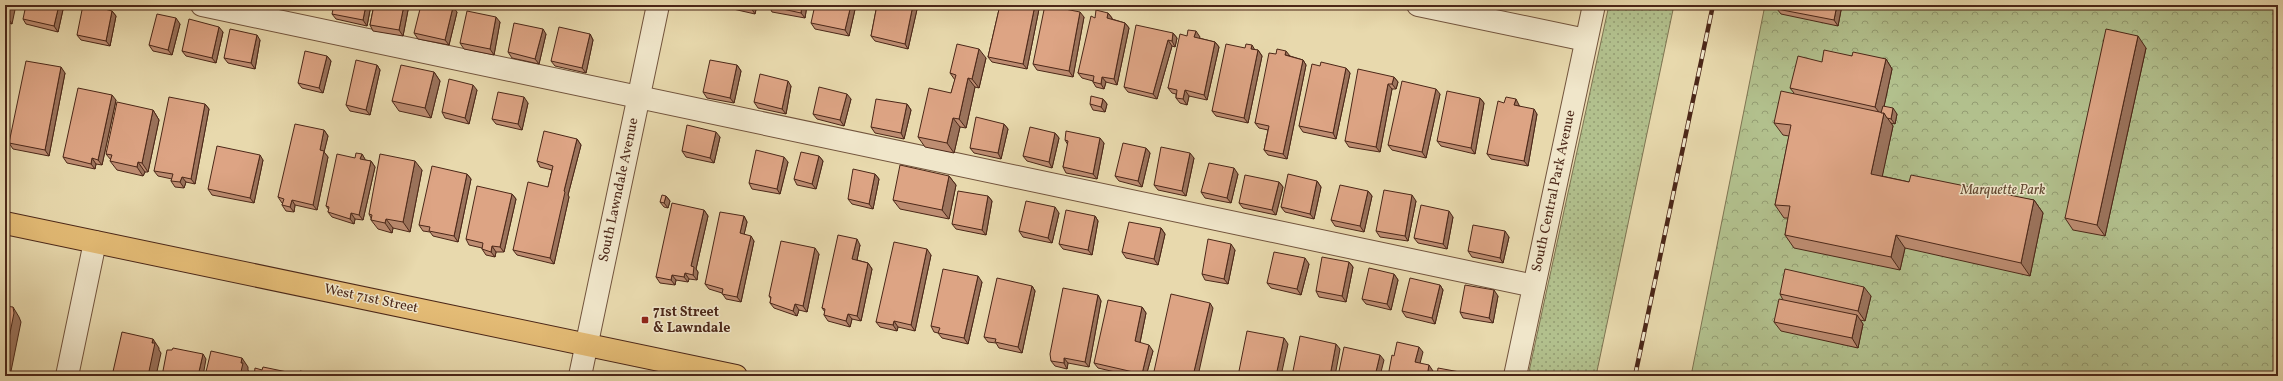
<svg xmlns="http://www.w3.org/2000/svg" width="2283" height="381" viewBox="0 0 2283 381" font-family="Vollkorn,serif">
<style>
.grass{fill:url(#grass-dots);stroke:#7e7452}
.park{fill:url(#park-crowns);stroke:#7e7452}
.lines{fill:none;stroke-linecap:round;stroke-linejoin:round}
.minor-casing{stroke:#72543d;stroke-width:24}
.major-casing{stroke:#4b2718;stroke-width:24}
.minor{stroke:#f0e6ca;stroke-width:22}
.major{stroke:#e4bc76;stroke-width:22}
.rail-casing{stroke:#4b2718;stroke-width:4.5}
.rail{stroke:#f0e6ca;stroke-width:3;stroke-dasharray:9;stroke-linecap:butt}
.wall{fill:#be8d72;stroke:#4b2718}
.shaded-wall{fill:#9b735c;stroke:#4b2718}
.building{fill:#dda484;stroke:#4b2718}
.poi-dot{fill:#8f2418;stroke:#f0e6ca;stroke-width:1.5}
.labels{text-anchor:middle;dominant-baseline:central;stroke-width:3;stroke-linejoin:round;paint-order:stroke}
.street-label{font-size:14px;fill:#4b2718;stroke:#f0e6ca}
.park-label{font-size:14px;font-style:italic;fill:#60462f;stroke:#f0e6ca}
.poi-label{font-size:14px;font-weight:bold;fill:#4b2718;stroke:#f0e6ca;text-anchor:start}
</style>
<defs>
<pattern id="grass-dots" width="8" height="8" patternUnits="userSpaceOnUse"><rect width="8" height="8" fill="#b2c08d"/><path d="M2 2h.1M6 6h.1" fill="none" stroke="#939c72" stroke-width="1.8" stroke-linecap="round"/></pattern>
<pattern id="park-crowns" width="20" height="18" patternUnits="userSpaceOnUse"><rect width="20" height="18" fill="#b2c08d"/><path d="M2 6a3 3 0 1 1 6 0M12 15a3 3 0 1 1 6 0" fill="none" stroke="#939c72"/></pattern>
</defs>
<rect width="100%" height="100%" fill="#e8d9ad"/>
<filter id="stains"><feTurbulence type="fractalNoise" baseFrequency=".005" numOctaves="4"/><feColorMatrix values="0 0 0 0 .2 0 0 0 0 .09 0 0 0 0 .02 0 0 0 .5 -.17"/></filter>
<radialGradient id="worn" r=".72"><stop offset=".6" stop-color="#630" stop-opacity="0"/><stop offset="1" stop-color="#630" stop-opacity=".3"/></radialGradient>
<polygon class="grass" points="1609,5 1674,5 1596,376 1528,376"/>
<polygon class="park" points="1765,5 2278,5 2278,376 1691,376"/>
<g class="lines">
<defs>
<g id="minor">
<polyline points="202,5 1534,286"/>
<polyline points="1418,5 1586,40"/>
<polyline points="67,376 95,242"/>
<polyline points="580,376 658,5"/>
<polyline points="1515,376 1594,5"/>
</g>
<polyline id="major" points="5,223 736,376"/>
</defs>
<use href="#minor" class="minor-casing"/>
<use href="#major" class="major-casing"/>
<use href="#minor" class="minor"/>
<use href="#major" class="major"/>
<defs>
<polyline id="rail" points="1635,376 1713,5"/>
</defs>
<use href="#rail" class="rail-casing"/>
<use href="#rail" class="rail"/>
</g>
<g class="wall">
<polygon points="5,5 12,24 5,22"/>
<polygon points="64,5 58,32 26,24 23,19"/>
<polygon points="264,5 274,5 273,7"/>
<polygon points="371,5 367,26 336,19 332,14"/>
<polygon points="374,5 409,5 403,36 373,31 370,25"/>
<polygon points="720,5 757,5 755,14 720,6"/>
<polygon points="807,5 805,18 772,12 769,6"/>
<polygon points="856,5 849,36 815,29 811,23"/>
<polygon points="877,5 918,5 908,49 875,41 871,36"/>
<polygon points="1000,5 1037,5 1039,9 1027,69 992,62 988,57"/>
<polygon points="1842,5 1838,26 1781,14 1777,9"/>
<polygon points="112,11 116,16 110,46 81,40 77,35"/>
<polygon points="457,12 449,45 418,39 414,33"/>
<polygon points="1108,13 1112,18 1112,19 1125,23 1129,28 1117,85 1106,82 1104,89 1096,87 1093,82 1093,81 1082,78 1078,73 1095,18"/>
<polygon points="1084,17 1073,77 1037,70 1033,64"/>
<polygon points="500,22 494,55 464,49 460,43"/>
<polygon points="180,24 172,55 153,51 149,45"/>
<polygon points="223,32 216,63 186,56 182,51"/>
<polygon points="1173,33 1177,38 1175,47 1172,46 1157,99 1128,92 1124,87"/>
<polygon points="546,34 539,64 512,58 508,52"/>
<polygon points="590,34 593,40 586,73 555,66 551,61"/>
<polygon points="1187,36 1200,37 1199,38 1215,42 1219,47 1207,100 1189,96 1187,105 1180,103 1176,98 1176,94 1172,93 1168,88"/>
<polygon points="260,40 255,69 228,63 224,58"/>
<polygon points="2146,48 2105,236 2073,230 2065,218"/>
<polygon points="1255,50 1258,50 1262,56 1248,123 1216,116 1212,111"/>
<polygon points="1276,54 1290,56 1303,60 1306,65 1287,159 1268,155 1264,150 1268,130 1259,128 1255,123"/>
<polygon points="327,56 331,61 323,93 302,88 298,83"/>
<polygon points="1852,56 1886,59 1892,69 1884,106 1897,114 1895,124 1891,123 1893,126 1882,176 1909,182 2034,200 2043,213 2030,276 1905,248 1900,270 1794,248 1785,235 1788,218 1784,218 1775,205 1789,136 1783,135 1774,123 1794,93 1790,88 1822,62"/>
<polygon points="986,58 979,88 975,87 966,128 960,127 954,153 925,147 918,137 951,93 955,80 950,73"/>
<polygon points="377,65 380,70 370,115 350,111 346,105"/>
<polygon points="737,65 741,71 734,103 707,98 703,92"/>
<polygon points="1346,68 1350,73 1336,139 1303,132 1299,126"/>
<polygon points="434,72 440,81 431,118 399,111 392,101"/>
<polygon points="65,73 49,156 13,149 9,143"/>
<polygon points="1394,77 1398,82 1396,89 1392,89 1380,152 1349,147 1345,141"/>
<polygon points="791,86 786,114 758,108 754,102"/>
<polygon points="477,90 469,124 445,118 442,112"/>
<polygon points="1440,94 1426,158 1392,150 1388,145"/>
<polygon points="1480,98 1484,103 1475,154 1441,146 1437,141"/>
<polygon points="851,99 844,126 817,119 813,114"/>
<polygon points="1103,99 1107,104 1105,112 1093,110 1090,104"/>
<polygon points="116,100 102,165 96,164 95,169 67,163 63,157"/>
<polygon points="528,103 522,130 496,124 492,119"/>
<polygon points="1504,103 1519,105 1519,106 1537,114 1528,166 1491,159 1487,154"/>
<polygon points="205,104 209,109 195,184 186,182 184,188 175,187 171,181 172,179 158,176 154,171"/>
<polygon points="907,104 911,110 904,139 875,133 871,127"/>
<polygon points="153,110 159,120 148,172 145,172 143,176 117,170 110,161 111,160 106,154"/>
<polygon points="1004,124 1008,129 1001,159 974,153 970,148"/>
<polygon points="324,130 328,136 324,152 328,157 317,210 295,205 294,212 286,211 282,205 283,203 282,203 278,197"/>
<polygon points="1055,133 1059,138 1052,168 1027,161 1023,156"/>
<polygon points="720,137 714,163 686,157 682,151"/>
<polygon points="577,139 581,145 568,195 569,197 554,264 517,255 513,250 548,187 552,170 540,167 537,161"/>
<polygon points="1065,140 1104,143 1097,179 1066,173 1063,167 1068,145"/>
<polygon points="1146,148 1150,153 1142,187 1119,181 1115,176"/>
<polygon points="362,154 365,160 371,161 375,167 363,220 355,219 354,224 332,217 328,212 329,210 326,206"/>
<polygon points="819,156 823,161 816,189 797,185 794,179"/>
<polygon points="1194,158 1186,196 1158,190 1154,185"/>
<polygon points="263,160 254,203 212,195 208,189"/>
<polygon points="788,162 780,194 752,189 749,183"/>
<polygon points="422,170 410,232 393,228 392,233 378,229 371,220 371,218 369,214"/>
<polygon points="467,174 471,179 458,242 433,236 430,232 423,231 419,225"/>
<polygon points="875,174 879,179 873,209 852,204 848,199"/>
<polygon points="1238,174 1231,203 1205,198 1201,192"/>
<polygon points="949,176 956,185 949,219 900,209 893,200"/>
<polygon points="1317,181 1321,187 1314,219 1285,212 1281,207"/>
<polygon points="1279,182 1283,187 1276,215 1243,208 1239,203"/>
<polygon points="1368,191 1372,196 1364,232 1335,226 1331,220"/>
<polygon points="512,194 516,199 504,252 496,252 495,257 486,255 482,249 482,248 469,245 466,239"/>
<polygon points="666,196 670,201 668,208 664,207 660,202"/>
<polygon points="988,196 992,201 986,235 956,229 952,224"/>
<polygon points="1416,201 1408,241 1380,237 1376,231"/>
<polygon points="704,210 708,216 696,269 698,272 697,280 689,279 688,282 676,280 675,285 660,283 656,277"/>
<polygon points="1059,213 1052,243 1023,237 1019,231"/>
<polygon points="744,216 747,222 744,234 754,241 741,302 726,299 722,293 709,289 705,284"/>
<polygon points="1095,216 1098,221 1092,255 1063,249 1059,244"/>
<polygon points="1453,217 1447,249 1418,243 1414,238"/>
<polygon points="1161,228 1165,234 1158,265 1126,258 1122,252"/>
<polygon points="1509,237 1503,263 1472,257 1468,251"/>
<polygon points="860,245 857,260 868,263 872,269 861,321 852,319 850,327 828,321 824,315 825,312 822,308"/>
<polygon points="1235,250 1228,284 1205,280 1202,274"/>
<polygon points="819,254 807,312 799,310 797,316 774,308 770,303 771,299 769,296"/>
<polygon points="931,255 915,331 898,327 897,331 880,327 876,322"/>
<polygon points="1349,262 1353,267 1346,302 1319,297 1316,291"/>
<polygon points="1309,264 1301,295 1271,288 1267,283"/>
<polygon points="1394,274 1398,280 1391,310 1366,304 1362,299"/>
<polygon points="982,282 968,344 942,338 938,333 934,332 931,326"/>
<polygon points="1440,285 1443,290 1435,324 1406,317 1402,311"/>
<polygon points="1032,286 1035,291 1022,353 999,348 996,343 988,342 984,337"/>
<polygon points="1780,294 1871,296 1865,321 1860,320 1863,324 1858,348 1781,331 1774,322 1783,300"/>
<polygon points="1098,295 1101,301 1089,367 1068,363 1067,369 1055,366 1051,361"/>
<polygon points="1498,296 1493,323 1463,318 1460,312"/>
<polygon points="1142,307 1146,313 1140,343 1153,351 1146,376 1132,376 1098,368 1094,363"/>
</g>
<g class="shaded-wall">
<polygon points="7,5 16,5 12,24 5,14"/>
<polygon points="59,5 64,5 58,32 54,26"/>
<polygon points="366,5 371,5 367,26 363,20"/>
<polygon points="404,5 409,5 403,36 399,30"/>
<polygon points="752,5 757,5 755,14 751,8"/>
<polygon points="802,5 807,5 805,18 801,13"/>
<polygon points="851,5 856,5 849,36 845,30"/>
<polygon points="913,5 918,5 908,49 905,44"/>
<polygon points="1035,5 1037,5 1039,9 1027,69 1023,64"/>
<polygon points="1837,5 1842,5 1838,26 1834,20"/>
<polygon points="453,7 457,12 449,45 445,40"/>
<polygon points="112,11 116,16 110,46 106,41"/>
<polygon points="1080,12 1084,17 1073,77 1069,71"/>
<polygon points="1108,13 1112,18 1111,24 1107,18"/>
<polygon points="496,17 500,22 494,55 490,49"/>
<polygon points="176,18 180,24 172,55 168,50"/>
<polygon points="1125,23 1129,28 1117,85 1114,79"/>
<polygon points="219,27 223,32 216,63 212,58"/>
<polygon points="543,29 546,34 539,64 535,59"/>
<polygon points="1196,31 1200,37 1198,43 1194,37"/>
<polygon points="1173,33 1177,38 1175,47 1172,41"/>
<polygon points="590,34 593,40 586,73 582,68"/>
<polygon points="257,35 260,40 255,69 251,63"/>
<polygon points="2138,36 2146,48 2105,236 2097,225"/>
<polygon points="1168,40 1172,46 1157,99 1153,94"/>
<polygon points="1215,42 1219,47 1207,100 1204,95"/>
<polygon points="1252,45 1255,50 1251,49"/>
<polygon points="979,49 986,58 979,88 972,79"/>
<polygon points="1258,50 1262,56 1248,123 1244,118"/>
<polygon points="1286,51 1290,56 1285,55"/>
<polygon points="327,56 331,61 323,93 319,88"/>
<polygon points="1886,59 1892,69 1882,116 1875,107"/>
<polygon points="1303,60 1306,65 1287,159 1283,154"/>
<polygon points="377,65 380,70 370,115 366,110"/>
<polygon points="737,65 741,71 734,103 730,98"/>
<polygon points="61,67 65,73 49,156 45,150"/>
<polygon points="1346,68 1350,73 1336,139 1333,133"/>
<polygon points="434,72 440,81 431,118 425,108"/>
<polygon points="1102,77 1106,82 1104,89 1101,84"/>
<polygon points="1394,77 1398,82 1396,89 1392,84"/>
<polygon points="968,78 975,87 966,128 959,119"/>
<polygon points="788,81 791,86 786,114 782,109"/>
<polygon points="1388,84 1392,89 1380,152 1376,147"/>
<polygon points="473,85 477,90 469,124 465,118"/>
<polygon points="1436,89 1440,94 1426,158 1422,152"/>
<polygon points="1185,90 1189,96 1187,105 1183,99"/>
<polygon points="847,94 851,99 844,126 840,120"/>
<polygon points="112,95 116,100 102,165 98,160"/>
<polygon points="524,97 528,103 522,130 518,124"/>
<polygon points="1480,98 1484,103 1475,154 1471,148"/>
<polygon points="1103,99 1107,104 1105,112 1101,107"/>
<polygon points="1516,99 1519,105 1518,110 1514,105"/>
<polygon points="205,104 209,109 195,184 191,179"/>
<polygon points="907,104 911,110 904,139 901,133"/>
<polygon points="1893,108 1897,114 1895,124 1891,119"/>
<polygon points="1534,109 1537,114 1528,166 1524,161"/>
<polygon points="153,110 159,120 148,172 142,163"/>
<polygon points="1884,113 1893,126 1880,187 1871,174"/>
<polygon points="953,118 960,127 954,153 947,143"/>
<polygon points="1004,124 1008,129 1001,159 998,153"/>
<polygon points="324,130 328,136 324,152 328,157 317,210 313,205 320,150"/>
<polygon points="716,132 720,137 714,163 710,158"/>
<polygon points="1055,133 1059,138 1052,168 1049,162"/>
<polygon points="1100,138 1104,143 1097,179 1093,174"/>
<polygon points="577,139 581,145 568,195 569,197 554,264 550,258 564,191"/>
<polygon points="1146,148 1150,153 1142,187 1138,181"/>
<polygon points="1190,153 1194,158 1186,196 1182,191"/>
<polygon points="362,154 365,159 364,164 360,159"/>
<polygon points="260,155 263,160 254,203 250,198"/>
<polygon points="819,156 823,161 816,189 812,184"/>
<polygon points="784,157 788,162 780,194 777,189"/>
<polygon points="92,158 96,164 95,169 91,164"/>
<polygon points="371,161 375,167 363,220 359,215"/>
<polygon points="415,161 422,170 410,232 403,222"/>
<polygon points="138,162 145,172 143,176 137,167"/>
<polygon points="1234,168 1238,174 1231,203 1227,198"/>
<polygon points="467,174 471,179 458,242 454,236"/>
<polygon points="875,174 879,179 873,209 869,204"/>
<polygon points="949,176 956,185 949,219 942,210"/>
<polygon points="182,177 186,182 184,188 180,182"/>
<polygon points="1317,181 1321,187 1314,219 1310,214"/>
<polygon points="1279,182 1283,187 1276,215 1272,210"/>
<polygon points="1368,191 1372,196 1364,232 1360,226"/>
<polygon points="512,194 516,199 504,252 500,247"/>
<polygon points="1412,195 1416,201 1408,241 1405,236"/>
<polygon points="666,196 670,201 668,208 664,203"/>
<polygon points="988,196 992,201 986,235 982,230"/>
<polygon points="292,200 295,205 294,212 290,207"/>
<polygon points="2034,200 2043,213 2030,276 2021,263"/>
<polygon points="1055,207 1059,213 1052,243 1048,238"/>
<polygon points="704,210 708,216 696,269 698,272 697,280 693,275 691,266"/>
<polygon points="1449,211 1453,217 1447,249 1443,244"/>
<polygon points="351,213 355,219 354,224 350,219"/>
<polygon points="744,216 747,222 743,239 740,233"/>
<polygon points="1095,216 1098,221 1092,255 1088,250"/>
<polygon points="386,219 393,228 392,233 385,223"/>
<polygon points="1161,228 1165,234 1158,265 1154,259"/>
<polygon points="1505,231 1509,237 1503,263 1500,258"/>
<polygon points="1896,235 1905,248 1900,270 1891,257"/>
<polygon points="751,236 754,241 741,302 737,297"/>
<polygon points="857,239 860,245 856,265 852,259"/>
<polygon points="1231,244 1235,250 1228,284 1224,279"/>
<polygon points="492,246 496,252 495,257 491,252"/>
<polygon points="815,248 819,254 807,312 803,306"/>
<polygon points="927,249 931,255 915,331 911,325"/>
<polygon points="1305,258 1309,264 1301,295 1297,289"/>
<polygon points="1349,262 1353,267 1346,302 1342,296"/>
<polygon points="868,263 872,269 861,321 857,316"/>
<polygon points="685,273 689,279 688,282 684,277"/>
<polygon points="1394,274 1398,280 1391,310 1387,304"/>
<polygon points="672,275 676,280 675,285 671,280"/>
<polygon points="978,276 982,282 968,344 964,338"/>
<polygon points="1440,285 1443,290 1435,324 1432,318"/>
<polygon points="1032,286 1035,291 1022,353 1018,347"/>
<polygon points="1864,287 1871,296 1865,321 1858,311"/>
<polygon points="1494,290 1498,296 1493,323 1489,318"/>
<polygon points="1098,295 1101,301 1089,367 1085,362"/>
<polygon points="1210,303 1213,308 1198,376 1193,376"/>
<polygon points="795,304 799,310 797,316 793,311"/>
<polygon points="13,307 19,317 21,322 10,376 5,376 5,358"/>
<polygon points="1142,307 1146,313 1139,347 1135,341"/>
<polygon points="848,314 852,319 850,327 846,321"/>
<polygon points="1857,315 1863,324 1858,348 1852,338"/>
<polygon points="894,321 898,327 897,331 893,325"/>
<polygon points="1284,338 1288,344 1281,376 1276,376"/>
<polygon points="153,339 159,348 159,350 161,353 156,376 148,376"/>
<polygon points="1336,344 1340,349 1335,376 1330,376"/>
<polygon points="1149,345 1153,351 1146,376 1144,376 1142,374"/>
<polygon points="1419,347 1423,352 1419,367 1415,362"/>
<polygon points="203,354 206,359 203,376 198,376"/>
<polygon points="1380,355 1384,360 1380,376 1375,376"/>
<polygon points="242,358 248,367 248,370 249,372 248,376 240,376 241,363"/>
<polygon points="1064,358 1068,363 1067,369 1064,363"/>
<polygon points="1429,365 1433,371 1432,376 1427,376"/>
</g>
<g class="building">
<polygon points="5,5 7,5 5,14"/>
<polygon points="26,5 59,5 54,26 23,19"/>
<polygon points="83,5 90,5 112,11 106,41 77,35"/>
<polygon points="334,5 366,5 363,20 332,14"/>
<polygon points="374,5 404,5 399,30 370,25"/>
<polygon points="421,5 446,5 453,7 445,40 414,33"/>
<polygon points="737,5 752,5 751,8"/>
<polygon points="769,5 802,5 801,13 769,6"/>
<polygon points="815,5 851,5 845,30 811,23"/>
<polygon points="877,5 913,5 905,44 871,36"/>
<polygon points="1000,5 1035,5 1023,64 988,57"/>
<polygon points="1045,5 1080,12 1069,71 1033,64"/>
<polygon points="1778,5 1837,5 1834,20 1777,9"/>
<polygon points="1096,10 1108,13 1107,18 1125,23 1114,79 1102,77 1101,84 1093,82 1094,76 1078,73 1091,16 1095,18"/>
<polygon points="467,11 496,17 490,49 460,43"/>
<polygon points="157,14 176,18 168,50 149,45"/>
<polygon points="189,19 219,27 212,58 182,51"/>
<polygon points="514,23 543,29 535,59 508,52"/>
<polygon points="1136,25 1173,33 1172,41 1168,40 1153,94 1124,87"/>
<polygon points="559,27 590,34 582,68 551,61"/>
<polygon points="230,29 257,35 251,63 224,58"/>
<polygon points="2106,29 2138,36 2097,225 2065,218"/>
<polygon points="1188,30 1196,31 1194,37 1215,42 1204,95 1185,90 1183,99 1176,98 1177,90 1168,88 1180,34 1187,36"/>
<polygon points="957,44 979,49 972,79 968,78 959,119 953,118 947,143 918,137 929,88 951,93 956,75 950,73"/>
<polygon points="1226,44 1245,48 1246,44 1252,45 1251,49 1258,50 1244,118 1212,111"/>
<polygon points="1277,49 1286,51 1285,55 1303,60 1283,154 1264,150 1269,126 1255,123 1269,53 1276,54"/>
<polygon points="1824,50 1852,56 1853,52 1886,59 1875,107 1790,88 1798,56 1822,62"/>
<polygon points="305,51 327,56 319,88 298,83"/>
<polygon points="356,60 377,65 366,110 346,105"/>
<polygon points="710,60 737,65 730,98 703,92"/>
<polygon points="26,61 61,67 45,150 9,143"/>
<polygon points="1321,62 1346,68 1333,133 1299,126 1312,64 1320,66"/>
<polygon points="401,65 434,72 425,108 392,101"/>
<polygon points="1358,69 1394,77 1392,84 1388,84 1376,147 1345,141"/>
<polygon points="760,74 788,81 782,109 754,102"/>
<polygon points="449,79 473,85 465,118 442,112"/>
<polygon points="1402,81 1436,89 1422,152 1388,145"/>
<polygon points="819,87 847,94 840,120 813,114"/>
<polygon points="78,88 112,95 98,160 92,158 91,164 63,157"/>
<polygon points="1447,91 1480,98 1471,148 1437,141"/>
<polygon points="1781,91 1884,113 1871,174 1909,182 1911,175 2034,200 2021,263 1896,235 1891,257 1785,235 1790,206 1775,205 1791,125 1774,123"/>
<polygon points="498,92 524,97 518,124 492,119"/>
<polygon points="1091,96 1103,99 1101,107 1090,104"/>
<polygon points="169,97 205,104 191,179 182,177 180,182 171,181 173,174 154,171"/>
<polygon points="1506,97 1516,99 1514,105 1534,109 1524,161 1487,154 1498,101 1504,103"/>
<polygon points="876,99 907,104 901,133 871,127"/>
<polygon points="117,102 153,110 142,163 138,162 137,167 110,161 112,155 106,154"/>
<polygon points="1883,106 1893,108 1891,119 1887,118 1884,113 1881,113"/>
<polygon points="976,117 1004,124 998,153 970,148"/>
<polygon points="295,124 324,130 320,150 324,151 313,205 292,200 290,207 282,205 284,199 278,197"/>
<polygon points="687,125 716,132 710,158 682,151"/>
<polygon points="1030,127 1055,133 1049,162 1023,156"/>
<polygon points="544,131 577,139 564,191 565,192 550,258 513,250 528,182 548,187 553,166 537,161"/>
<polygon points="1066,131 1100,138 1093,174 1063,167 1068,141 1065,140"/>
<polygon points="1123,143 1146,148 1138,181 1115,176"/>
<polygon points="217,146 260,155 250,198 208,189"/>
<polygon points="1161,147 1190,153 1182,191 1154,185"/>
<polygon points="756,150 784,157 777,189 749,183"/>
<polygon points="801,152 819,156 812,184 794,179"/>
<polygon points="356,153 362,154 360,159 371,161 359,215 351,213 350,219 328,212 329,207 326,206 337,154 355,158"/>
<polygon points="380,154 415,161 403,222 386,219 385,223 371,220 372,215 369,214"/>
<polygon points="1209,163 1234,168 1227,198 1201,192"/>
<polygon points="900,165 949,176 942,210 893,200"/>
<polygon points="432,166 467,174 454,236 429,231 430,227 419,225"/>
<polygon points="853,169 875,174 869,204 848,199"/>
<polygon points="1288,174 1317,181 1310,214 1281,207"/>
<polygon points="1245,175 1279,182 1272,210 1239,203"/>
<polygon points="1340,185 1368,191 1360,226 1331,220"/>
<polygon points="477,186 512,194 500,247 492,246 491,252 482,249 483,243 466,239"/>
<polygon points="1384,190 1412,195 1405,236 1376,231"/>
<polygon points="958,191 988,196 982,230 952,224"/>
<polygon points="662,195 666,196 664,203 660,202"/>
<polygon points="1026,201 1055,207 1048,238 1019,231"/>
<polygon points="672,203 704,210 691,266 694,267 693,275 685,273 684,277 672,275 671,280 656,277"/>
<polygon points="1421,205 1449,211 1443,244 1414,238"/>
<polygon points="1066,210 1095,216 1088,250 1059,244"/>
<polygon points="720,212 744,216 740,233 751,236 737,297 722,294 723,289 705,284"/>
<polygon points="1129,222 1161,228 1154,259 1122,252"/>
<polygon points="1473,225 1505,231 1500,258 1468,251"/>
<polygon points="838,235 857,239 852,259 868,263 857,316 848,314 846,321 824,315 825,309 822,308"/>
<polygon points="1208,239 1231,244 1224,279 1202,274"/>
<polygon points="781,241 815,248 803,306 795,304 793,311 770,303 771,297 769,296"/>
<polygon points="894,242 927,249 911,325 894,321 893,325 876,322"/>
<polygon points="1274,252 1305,258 1297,289 1267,283"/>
<polygon points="1322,257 1349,262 1342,296 1316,291"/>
<polygon points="1369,268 1394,274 1387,304 1362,299"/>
<polygon points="943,269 978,276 964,338 938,333 940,328 931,326"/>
<polygon points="1785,269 1864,287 1858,311 1780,294"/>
<polygon points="997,278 1032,286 1018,347 995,342 996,339 984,337"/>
<polygon points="1410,278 1440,285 1432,318 1402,311"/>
<polygon points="1465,285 1494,290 1489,318 1460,312"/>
<polygon points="1063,288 1098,295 1085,362 1064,358 1064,363 1051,361 1050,354"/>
<polygon points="1171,294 1210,303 1193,376 1153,376"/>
<polygon points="1779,299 1857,315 1852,338 1774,322"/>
<polygon points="1108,300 1142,307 1135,341 1149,345 1142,374 1094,363"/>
<polygon points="5,306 13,307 14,313 5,358"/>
<polygon points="1247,331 1284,338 1276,376 1238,376"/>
<polygon points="122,332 153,339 152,343 155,343 148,376 112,376"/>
<polygon points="1300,336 1336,344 1330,376 1292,376"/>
<polygon points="1397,342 1419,347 1415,362 1429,365 1427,376 1388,376 1392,355 1394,356"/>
<polygon points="1344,347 1380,355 1375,376 1338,376"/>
<polygon points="173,348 203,354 198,376 162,376 167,350 172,350"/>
<polygon points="211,351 242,358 241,363 243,363 240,376 205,376"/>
<polygon points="263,367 292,373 291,376 254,376 255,368 262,370"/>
<polygon points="1438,368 1476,375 1476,376 1437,376"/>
<polygon points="300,371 327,376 299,376"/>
</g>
<rect class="poi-dot" x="641" y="316" width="8" height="8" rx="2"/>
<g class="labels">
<g class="street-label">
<text transform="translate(619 190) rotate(-78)">South Lawndale Avenue</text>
<text transform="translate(1554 191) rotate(-78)">South Central Park Avenue</text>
<text transform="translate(371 299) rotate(12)">West 71st Street</text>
</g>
<g class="park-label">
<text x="2003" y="190">Marquette Park</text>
</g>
<g class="poi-label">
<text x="653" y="312">71st Street<tspan x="653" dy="16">&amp; Lawndale</tspan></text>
</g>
</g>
<rect width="2283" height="381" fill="none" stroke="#e8d9ad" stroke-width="20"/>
<rect x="6" y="6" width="2271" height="369" fill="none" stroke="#4b2718" stroke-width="2"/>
<rect x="10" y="10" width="2263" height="361" fill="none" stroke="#4b2718"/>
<rect width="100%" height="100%" filter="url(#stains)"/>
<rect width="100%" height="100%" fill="url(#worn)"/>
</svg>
